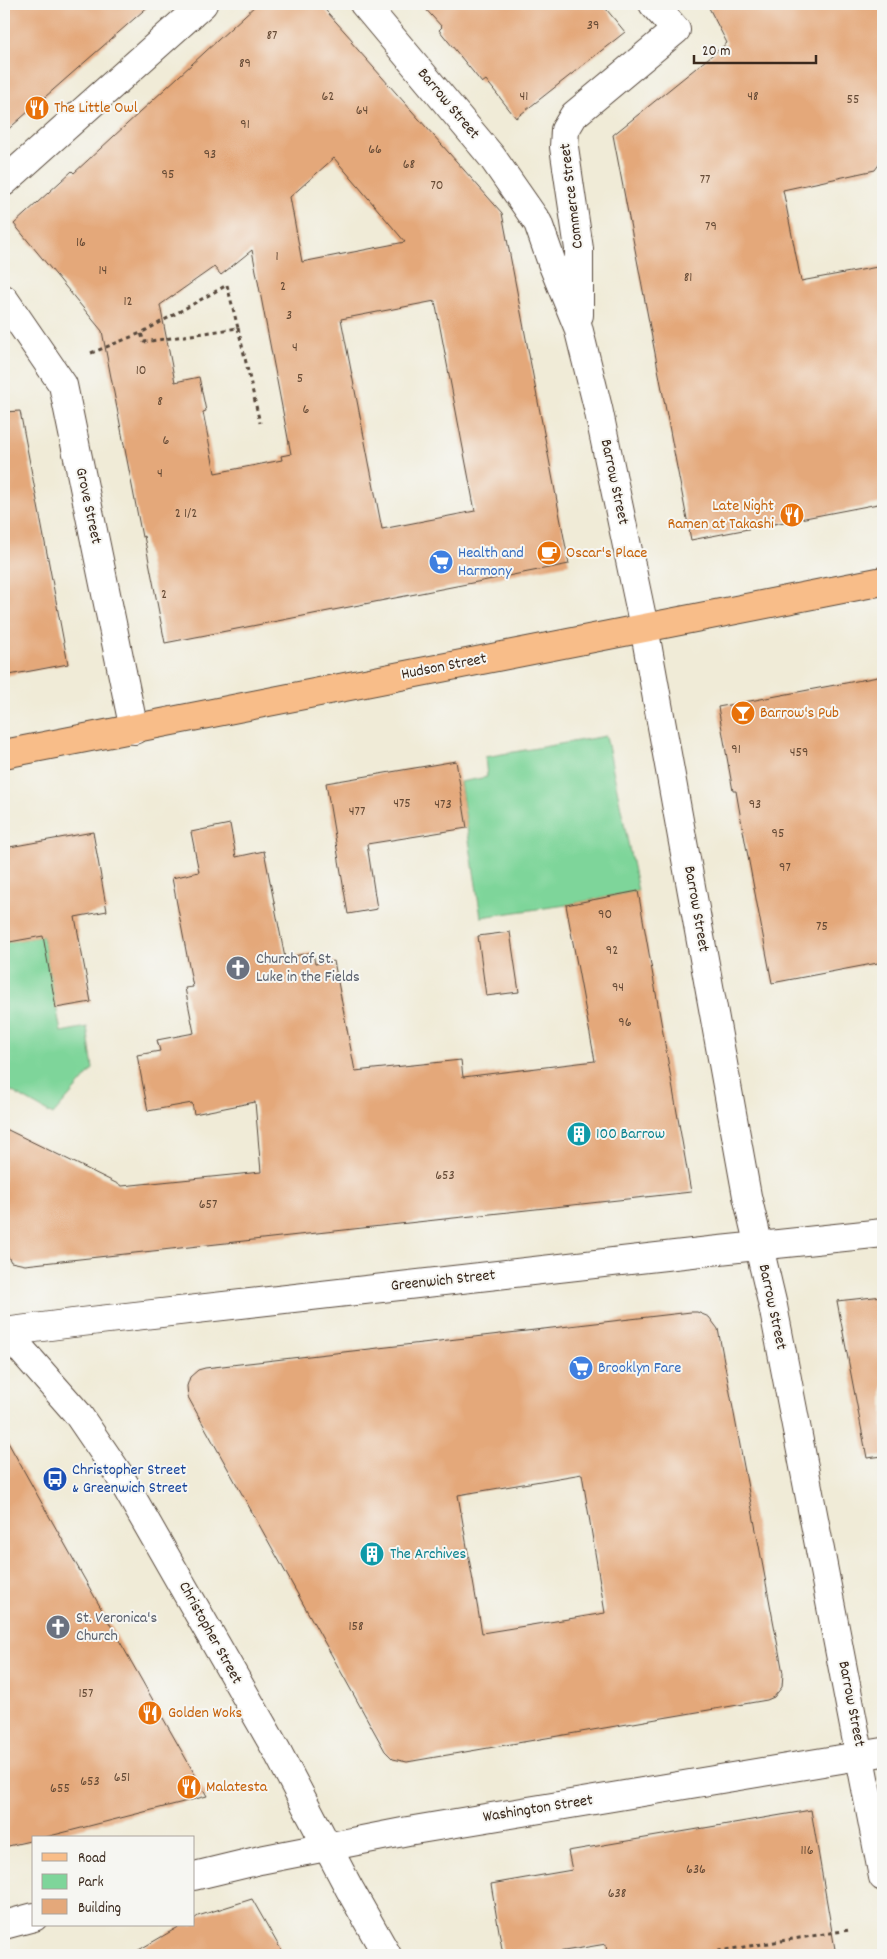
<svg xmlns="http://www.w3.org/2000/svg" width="887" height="1959" viewBox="0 0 887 1959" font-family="Dekko,sans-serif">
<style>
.green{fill:#7ed59a;stroke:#5c805c}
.building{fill:#e4a87a;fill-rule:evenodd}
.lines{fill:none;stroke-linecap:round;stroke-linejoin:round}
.minor-casing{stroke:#56473a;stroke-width:30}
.major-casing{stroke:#56473a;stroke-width:30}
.path{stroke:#56473a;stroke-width:3;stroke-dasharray:4 4;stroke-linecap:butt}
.minor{stroke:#fff;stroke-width:28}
.major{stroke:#f8bd89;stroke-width:28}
.labels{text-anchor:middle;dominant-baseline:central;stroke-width:4;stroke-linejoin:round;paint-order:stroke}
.number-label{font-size:14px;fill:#654a35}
.street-label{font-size:16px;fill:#3b2a1e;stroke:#f6f6f2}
.food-label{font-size:16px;fill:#c56008;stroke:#f6f6f2;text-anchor:start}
.shop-label{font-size:16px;fill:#366cbe;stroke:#f6f6f2;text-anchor:start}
.worship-label{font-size:16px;fill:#5b616d;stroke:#f6f6f2;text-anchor:start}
.culture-label{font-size:16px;fill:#0d838f;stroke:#f6f6f2;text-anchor:start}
.transit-label{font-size:16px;fill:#164399;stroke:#f6f6f2;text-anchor:start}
</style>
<rect width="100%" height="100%" fill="#f6f6f2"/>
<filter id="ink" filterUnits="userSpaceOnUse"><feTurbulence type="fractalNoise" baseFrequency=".02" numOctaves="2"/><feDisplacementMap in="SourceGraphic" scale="10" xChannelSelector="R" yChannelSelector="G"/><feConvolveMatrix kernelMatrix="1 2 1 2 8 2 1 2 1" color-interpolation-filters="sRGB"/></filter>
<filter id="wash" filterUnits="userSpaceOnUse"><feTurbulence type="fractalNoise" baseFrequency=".0096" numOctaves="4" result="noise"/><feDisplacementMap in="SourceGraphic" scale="20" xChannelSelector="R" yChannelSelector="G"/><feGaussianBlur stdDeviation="1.12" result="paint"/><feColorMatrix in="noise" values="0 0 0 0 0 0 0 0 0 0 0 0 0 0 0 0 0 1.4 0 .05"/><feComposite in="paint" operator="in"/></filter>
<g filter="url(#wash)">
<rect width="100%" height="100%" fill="#f0ebd7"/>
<g class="green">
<polygon points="606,736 638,891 566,905 481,917 460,782 487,777 485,757"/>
<polygon points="4,927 7,942 43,936 61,1032 87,1027 93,1069 53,1115 4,1087"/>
</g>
<g id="blocks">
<g class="building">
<polygon points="4,4 151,4 4,133"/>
<path d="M257,4h63l33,37 -2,1 151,171 67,351 -404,79 -21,-107 -2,1 -40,-206 -88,-107 58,-53 2,2zM334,158l24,28 47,56 -103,20 -12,-65zM252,250l39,204 -10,2 1,4 -67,13 -12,-61 3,-1 -7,-34 -24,5 -15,-77 54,-38 7,8zM435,301l40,210 -93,18 -41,-210z"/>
<polygon points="421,4 602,4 625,32 516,118 486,80 482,83 439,30 442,27"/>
<polygon points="707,4 883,4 883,159 875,170 783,190 801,281 883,266 883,503 691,540 613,135 727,43"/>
<polygon points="20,411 68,664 4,676 4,412"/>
<polygon points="883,676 883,962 772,983 742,825 736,791 733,791 718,707"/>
<polygon points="456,761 467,828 367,844 377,909 348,914 326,783"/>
<polygon points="230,824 236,857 264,851 285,958 313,952 315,964 334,961 355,1071 461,1060 463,1077 595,1061 566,905 638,891 691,1192 25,1265 11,1262 4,1249 4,1128 122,1186 261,1172 255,1102 194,1114 192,1103 148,1111 137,1055 160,1051 157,1040 194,1033 185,988 193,987 172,878 199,872 191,832"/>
<polygon points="93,832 107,911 75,917 91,1002 56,1008 43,936 4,943 4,848"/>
<polygon points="510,932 519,992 486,996 478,936"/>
<polygon points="883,1296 883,1456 867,1458 837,1301"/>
<path d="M691,1312h6l12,5 9,12 65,344 -1,14 -8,10 -7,3 -360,62 -14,-3 -8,-8 -197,-354 -1,-11 3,-9 8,-7 7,-2zM582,1474l23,139 -123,20 -24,-138z"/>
<polygon points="4,1435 49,1516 207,1796 42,1838 34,1838 34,1840 4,1847"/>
<polygon points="811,1810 836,1955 607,1955 606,1944 540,1955 503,1955 491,1884 572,1870 568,1851"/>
<polygon points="252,1899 284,1955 130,1955 182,1925 194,1925 194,1919 198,1916"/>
</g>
</g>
</g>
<g filter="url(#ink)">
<use href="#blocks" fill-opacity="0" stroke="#56473a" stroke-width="1"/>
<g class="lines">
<defs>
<g id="minor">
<polyline points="364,4 492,157 538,223 552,263 578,327 598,408 644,627 747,1196 773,1306 883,1877"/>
<polyline points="4,182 203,4"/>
<polyline points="4,299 63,385 134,730"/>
<polyline points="579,315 579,249 564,147 565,130 574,115 676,30 653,4"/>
<polyline points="4,1330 77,1413 118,1473 277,1751 349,1888 387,1955"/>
<polyline points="4,1332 73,1323 710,1251 883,1233"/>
<polyline points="194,1876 260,1860 408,1831 883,1752"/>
<polyline points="4,1925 34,1917"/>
</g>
<polyline id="major" points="4,754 883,581"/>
</defs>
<use href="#minor" class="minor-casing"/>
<use href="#major" class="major-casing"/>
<g class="path">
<polygon points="227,285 238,328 144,342 141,333"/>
<polyline points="238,328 260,423"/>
<polyline points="91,353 141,333"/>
<polyline points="694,1955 849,1930"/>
</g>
<use href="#minor" class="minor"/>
<use href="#major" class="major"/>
</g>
</g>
<defs>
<symbol id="restaurant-disc" viewBox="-11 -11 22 22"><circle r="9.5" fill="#e8710a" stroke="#f6f6f2"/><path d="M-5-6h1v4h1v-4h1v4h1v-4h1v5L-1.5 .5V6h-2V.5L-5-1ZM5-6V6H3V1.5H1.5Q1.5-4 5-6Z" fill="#fff"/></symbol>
<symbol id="cafe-disc" viewBox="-11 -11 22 22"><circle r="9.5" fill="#e8710a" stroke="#f6f6f2"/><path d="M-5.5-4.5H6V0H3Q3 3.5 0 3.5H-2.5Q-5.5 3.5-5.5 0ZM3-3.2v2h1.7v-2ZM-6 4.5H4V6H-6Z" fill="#fff"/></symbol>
<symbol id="supermarket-disc" viewBox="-11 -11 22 22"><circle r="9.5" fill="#3f7fe0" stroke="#f6f6f2"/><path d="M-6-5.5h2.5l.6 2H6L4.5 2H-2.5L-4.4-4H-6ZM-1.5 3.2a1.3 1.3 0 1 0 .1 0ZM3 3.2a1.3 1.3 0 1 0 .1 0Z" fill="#fff"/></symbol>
<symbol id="bar-disc" viewBox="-11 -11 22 22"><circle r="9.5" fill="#e8710a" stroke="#f6f6f2"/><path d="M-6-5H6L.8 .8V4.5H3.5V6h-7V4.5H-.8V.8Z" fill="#fff"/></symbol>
<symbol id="church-disc" viewBox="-11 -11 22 22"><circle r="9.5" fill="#6b7280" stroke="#f6f6f2"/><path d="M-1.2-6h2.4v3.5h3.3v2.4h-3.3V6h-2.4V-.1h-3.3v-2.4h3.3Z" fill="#fff"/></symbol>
<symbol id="building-disc" viewBox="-11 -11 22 22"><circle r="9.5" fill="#0f9aa8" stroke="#f6f6f2"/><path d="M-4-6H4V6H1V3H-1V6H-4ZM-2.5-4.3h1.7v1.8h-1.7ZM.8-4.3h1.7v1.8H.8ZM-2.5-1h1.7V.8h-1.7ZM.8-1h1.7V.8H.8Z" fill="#fff"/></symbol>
<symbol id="bus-disc" viewBox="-11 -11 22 22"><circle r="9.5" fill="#1a4fb4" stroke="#f6f6f2"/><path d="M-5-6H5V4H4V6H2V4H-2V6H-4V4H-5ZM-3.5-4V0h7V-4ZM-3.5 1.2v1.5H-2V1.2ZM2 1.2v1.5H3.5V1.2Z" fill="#fff"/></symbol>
</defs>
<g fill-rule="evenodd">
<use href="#restaurant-disc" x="23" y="94" width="28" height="28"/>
<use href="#restaurant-disc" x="778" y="501" width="28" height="28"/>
<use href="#cafe-disc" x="535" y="539" width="28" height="28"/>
<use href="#supermarket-disc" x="427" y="548" width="28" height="28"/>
<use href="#bar-disc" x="729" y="699" width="28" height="28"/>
<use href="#church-disc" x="224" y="954" width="28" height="28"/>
<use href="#building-disc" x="565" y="1120" width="28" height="28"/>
<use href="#supermarket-disc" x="567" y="1354" width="28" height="28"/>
<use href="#bus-disc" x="41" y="1465" width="28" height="28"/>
<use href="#building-disc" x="358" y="1540" width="28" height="28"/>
<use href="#church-disc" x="44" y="1613" width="28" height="28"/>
<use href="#restaurant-disc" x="136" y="1699" width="28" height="28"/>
<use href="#restaurant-disc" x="175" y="1773" width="28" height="28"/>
</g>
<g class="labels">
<g class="number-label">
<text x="593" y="26">39</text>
<text x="272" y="36">87</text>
<text x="245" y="64">89</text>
<text x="328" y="97">62</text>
<text x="524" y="97">41</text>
<text x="753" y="97">48</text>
<text x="853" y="100">55</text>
<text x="362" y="111">64</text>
<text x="245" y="125">91</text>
<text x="375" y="150">66</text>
<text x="210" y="155">93</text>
<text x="409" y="165">68</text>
<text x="168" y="175">95</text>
<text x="705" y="180">77</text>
<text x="437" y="186">70</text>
<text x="711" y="227">79</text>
<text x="81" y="243">16</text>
<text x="277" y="257">1</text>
<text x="103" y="271">14</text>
<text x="688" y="278">81</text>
<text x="283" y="287">2</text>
<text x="128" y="302">12</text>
<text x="289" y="316">3</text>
<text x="295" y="348">4</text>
<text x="141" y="371">10</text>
<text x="300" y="379">5</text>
<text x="160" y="402">8</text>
<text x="306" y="410">6</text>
<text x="166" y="441">6</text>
<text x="160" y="474">4</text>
<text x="186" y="514">2 1/2</text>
<text x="164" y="595">2</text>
<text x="736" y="750">91</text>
<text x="799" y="753">459</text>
<text x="402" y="804">475</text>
<text x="443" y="805">473</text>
<text x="755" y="805">93</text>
<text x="357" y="812">477</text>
<text x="778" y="834">95</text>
<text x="785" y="868">97</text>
<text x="605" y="915">90</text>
<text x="822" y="927">75</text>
<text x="612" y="951">92</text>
<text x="618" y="988">94</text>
<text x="625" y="1023">96</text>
<text x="445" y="1176">653</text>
<text x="208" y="1205">657</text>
<text x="356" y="1627">158</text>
<text x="86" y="1694">157</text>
<text x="122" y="1778">651</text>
<text x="90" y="1782">653</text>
<text x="60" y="1789">655</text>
<text x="807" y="1851">116</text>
<text x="696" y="1870">636</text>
<text x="617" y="1894">638</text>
</g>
<g class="street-label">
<text transform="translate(448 104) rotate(50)">Barrow Street</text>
<text transform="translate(572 196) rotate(-97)">Commerce Street</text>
<text transform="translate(614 482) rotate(78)">Barrow Street</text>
<text transform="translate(88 506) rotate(78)">Grove Street</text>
<text transform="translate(444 667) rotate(-11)">Hudson Street</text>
<text transform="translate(696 909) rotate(80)">Barrow Street</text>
<text transform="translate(443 1281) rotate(-6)">Greenwich Street</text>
<text transform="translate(772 1307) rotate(78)">Barrow Street</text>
<text transform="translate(210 1633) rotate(61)">Christopher Street</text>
<text transform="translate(851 1704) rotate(79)">Barrow Street</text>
<text transform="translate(538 1809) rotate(-9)">Washington Street</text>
</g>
<g class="food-label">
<text x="54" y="108">The Little Owl</text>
<text x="774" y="506" text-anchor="end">Late Night<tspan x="774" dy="18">Ramen at Takashi</tspan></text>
<text x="566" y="553">Oscar's Place</text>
<text x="760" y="713">Barrow's Pub</text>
<text x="168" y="1713">Golden Woks</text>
<text x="206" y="1787">Malatesta</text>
</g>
<g class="shop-label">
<text x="458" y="553">Health and<tspan x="458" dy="18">Harmony</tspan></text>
<text x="598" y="1368">Brooklyn Fare</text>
</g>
<g class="worship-label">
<text x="256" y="959">Church of St.<tspan x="256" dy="18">Luke in the Fields</tspan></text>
<text x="76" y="1618">St. Veronica's<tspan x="76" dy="18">Church</tspan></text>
</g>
<g class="culture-label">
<text x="596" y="1134">100 Barrow</text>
<text x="390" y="1554">The Archives</text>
</g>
<g class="transit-label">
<text x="72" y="1470">Christopher Street<tspan x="72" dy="18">&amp; Greenwich Street</tspan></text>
</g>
</g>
<rect width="887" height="1959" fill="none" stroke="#f6f6f2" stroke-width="20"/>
<rect x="32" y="1836" width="162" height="90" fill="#f6f6f2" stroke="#aba49d"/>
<rect x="42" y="1853" width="25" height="8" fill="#f8bd89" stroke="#aba49d"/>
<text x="78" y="1862" font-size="15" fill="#3b2a1e">Road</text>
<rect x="42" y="1874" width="25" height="15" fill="#7ed59a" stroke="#aba49d"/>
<text x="78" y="1886" font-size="15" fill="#3b2a1e">Park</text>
<rect x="42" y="1899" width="25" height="15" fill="#e4a87a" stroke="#aba49d"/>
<text x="78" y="1912" font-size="15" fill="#3b2a1e">Building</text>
<path d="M694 55v8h122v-8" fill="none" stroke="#3b2a1e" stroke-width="2.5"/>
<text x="702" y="55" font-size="15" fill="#3b2a1e" stroke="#f6f6f2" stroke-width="4" paint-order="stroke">20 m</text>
</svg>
